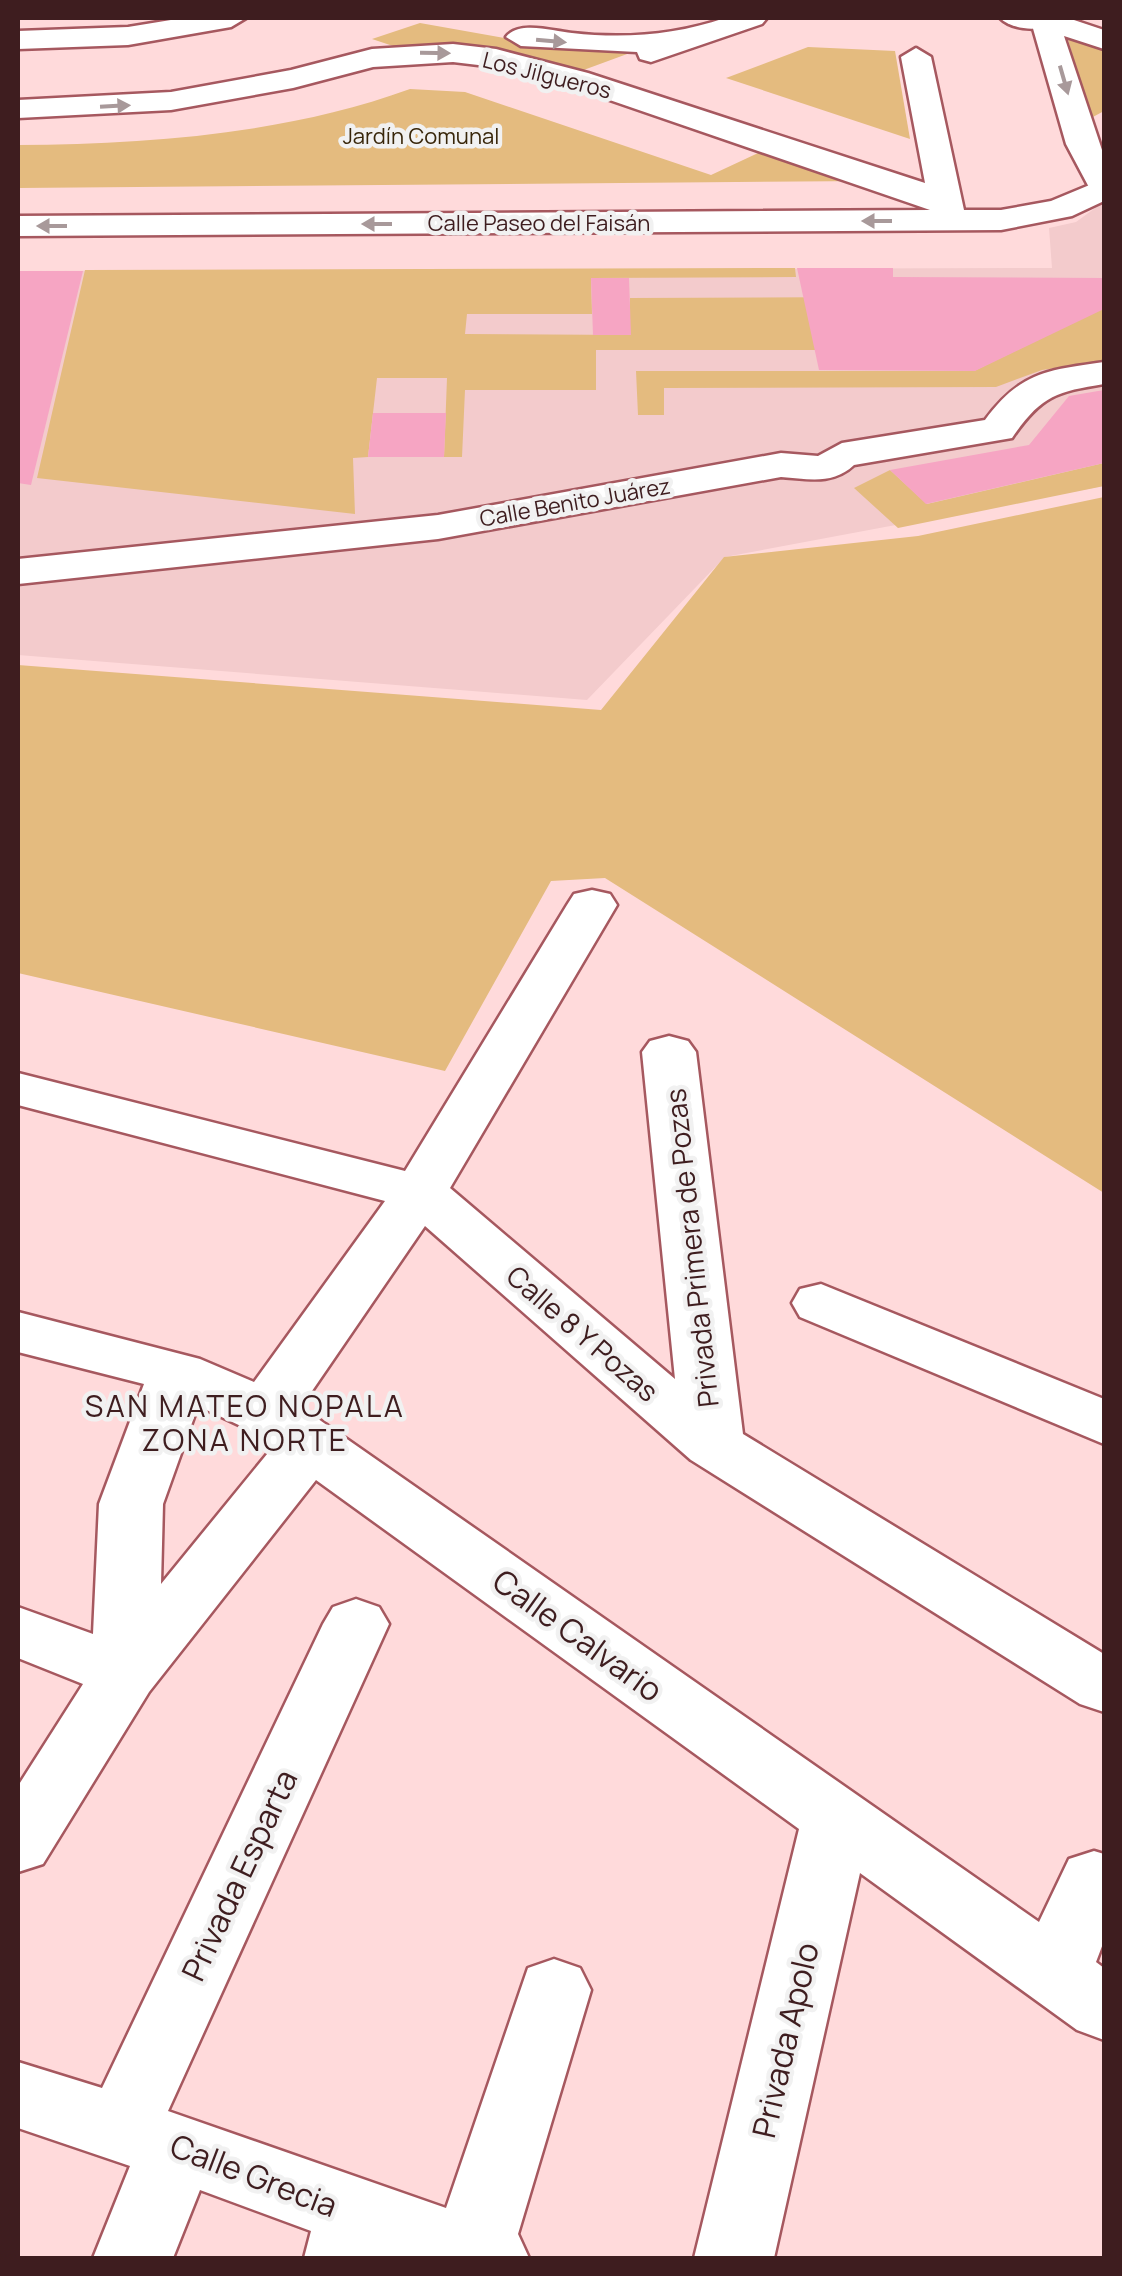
<svg xmlns="http://www.w3.org/2000/svg" width="1122" height="2276" viewBox="0 0 1122 2276" font-family="Manrope,sans-serif">
<style>
.built{fill:#f3cbcc}
.green{fill:#e4bb7f}
.building{fill:#f6a5c3}
.lines{fill:none;stroke-linecap:round;stroke-linejoin:round}
.minor-casing{stroke:#a6585f;stroke-width:5}
.major-casing{stroke:#a6585f;stroke-width:5}
.minor{fill:#fff;fill-rule:evenodd}
.major{fill:#fff;fill-rule:evenodd}
.oneway{fill:#a8999a}
.labels{text-anchor:middle;dominant-baseline:central;stroke-width:9;stroke-linejoin:round;paint-order:stroke}
.far-street-label{font-size:22px;fill:#3e1d1f;stroke:#f1f1f1}
.far-park-label{font-size:22px;fill:#38260a;stroke:#f1f1f1}
.street-label{font-size:28px;fill:#3e1d1f;stroke:#f1f1f1}
.neighbourhood-label{font-size:30px;letter-spacing:2.5px;fill:#3e1d1f;stroke:#f1f1f1}
.near-street-label{font-size:32px;fill:#3e1d1f;stroke:#f1f1f1}
</style>
<rect width="100%" height="100%" fill="#ffdadb"/>
<polygon class="built" points="1102,203 1104,486 725,557 587,700 18,655 18,271 1052,268 1049,228 1076,222"/>
<g class="green">
<polygon points="420,23 539,44 638,50 570,75 408,51 372,39"/>
<polygon points="1066,33 1104,48 1104,111 1091,118"/>
<polygon points="808,47 895,51 910,139 726,78"/>
<path d="M410,89l55,3 246,83 58,-27 99,33 -850,7v-43c131,-1 268,-11 392,-56z"/>
<polygon points="795,268 796,277 591,278 592,314 467,314 465,334 630,335 630,298 1104,296 1104,361 1042,370 996,387 664,388 664,415 638,415 636,371 974,371 1087,316 939,350 596,350 596,390 465,390 462,457 444,457 447,378 377,378 368,457 353,458 355,514 37,478 85,270"/>
<polygon points="1104,463 1104,486 898,528 854,488 890,470 927,504"/>
<polygon points="1104,497 1104,1193 605,878 551,881 445,1071 18,973 18,665 601,710 724,557 918,536"/>
</g>
<g class="building">
<polygon points="797,268 893,268 893,277 1104,278 1104,309 975,371 819,370"/>
<polygon points="18,271 83,271 31,485 18,483"/>
<polygon points="591,278 629,278 631,335 593,335"/>
<polygon points="1104,390 1104,463 926,504 890,470 1029,445 1069,396"/>
<polygon points="373,413 446,413 444,457 368,457"/>
</g>
<g class="lines">
<defs>
<g id="minor">
<polygon points="183,18 246,18 231,27 128,45 18,49 18,31 128,27"/>
<path d="M725,18h42l-5,6 -111,38 -11,-3 -3,-7 -116,-6 -15,-9c12,-17 48,-6 66,-4 53,6 103,2 153,-15z"/>
<path d="M1000,18h58l1,1c-13,14 -46,12 -59,-1z"/>
<polygon points="453,44 496,49 588,73 925,183 901,57 916,48 931,57 964,210 1001,210 1051,201 1104,179 1104,201 1072,216 1001,230 18,236 18,216 930,210 566,85 495,67 453,62 373,67 293,88 171,110 18,118 18,100 171,92 291,70 372,49"/>
<path d="M1104,362v22c-49,8 -63,12 -92,54l-158,27c-21,20 -45,14 -73,12l-343,62 -420,45v-25l420,-44 343,-62 37,3 24,-13 143,-23c35,-48 63,-50 119,-58z"/>
<path d="M592,890l18,4 7,11 -167,283 225,191 -33,-327 8,-11 19,-5 19,5 8,11 47,382 361,220v58l-24,-8 -389,-244 -266,-234 -124,181 738,515 30,-63 25,-8 10,3v87l-8,21 8,6v72l-27,-10 -217,-157 -86,385h-80l105,-429 -483,-349 -167,212 -106,172 -25,8v-86l65,-102 -65,-26v-51l75,27 6,-130 45,-120 -126,-32v-40l182,47 54,23 131,-181 -367,-96v-32l387,98 162,-266 7,-11zM198,1406l45,21 29,21 -111,136 2,-80z"/>
<polygon points="821,1284 1104,1399 1104,1444 800,1317 792,1303 800,1289"/>
<polygon points="356,1599 379,1607 389,1624 168,2111 446,2208 528,1968 554,1959 580,1968 591,1990 518,2234 529,2258 304,2258 311,2231 200,2190 173,2258 93,2258 130,2166 18,2128 18,2062 102,2088 323,1624 333,1607"/>
</g>
<polygon id="major" points="1030,18 1068,18 1104,30 1104,49 1064,36 1104,156 1104,196 1092,193 1066,144"/>
</defs>
<use href="#minor" class="minor-casing"/>
<use href="#major" class="major-casing"/>
<use href="#minor" class="minor"/>
<use href="#major" class="major"/>
</g>
<defs><path id="oneway-solid" d="M-6-.8H1V-3.2L6.5 0L1 3.2V.8H-6Z" transform="scale(2.5)"/></defs>
<g class="oneway">
<use href="#oneway-solid" transform="translate(551 41) rotate(5)"/>
<use href="#oneway-solid" transform="translate(435 53) rotate(1)"/>
<use href="#oneway-solid" transform="translate(1064 80) rotate(74)"/>
<use href="#oneway-solid" transform="translate(115 106) rotate(-3)"/>
<use href="#oneway-solid" transform="translate(877 221) rotate(180)"/>
<use href="#oneway-solid" transform="translate(377 224) rotate(180)"/>
<use href="#oneway-solid" transform="translate(52 226) rotate(180)"/>
</g>
<g class="labels">
<g class="far-street-label">
<text transform="translate(547 75) rotate(14)">Los Jilgueros</text>
<text x="539" y="223">Calle Paseo del Faisán</text>
<text transform="translate(575 502) rotate(-10)">Calle Benito Juárez</text>
</g>
<g class="far-park-label">
<text x="421" y="136">Jardín Comunal</text>
</g>
<g class="street-label">
<text transform="translate(691 1248) rotate(-96)">Privada Primera de Pozas</text>
<text transform="translate(583 1333) rotate(41)">Calle 8 Y Pozas</text>
</g>
<g class="neighbourhood-label">
<text x="245" y="1405">SAN MATEO NOPALA<tspan x="245" dy="34">ZONA NORTE</tspan></text>
</g>
<g class="near-street-label">
<text transform="translate(578 1635) rotate(36)">Calle Calvario</text>
<text transform="translate(239 1875) rotate(-65)">Privada Esparta</text>
<text transform="translate(785 2040) rotate(-77)">Privada Apolo</text>
<text transform="translate(254 2175) rotate(21)">Calle Grecia</text>
</g>
</g>
<rect width="1122" height="2276" fill="none" stroke="#3e1d1f" stroke-width="40"/>
</svg>
